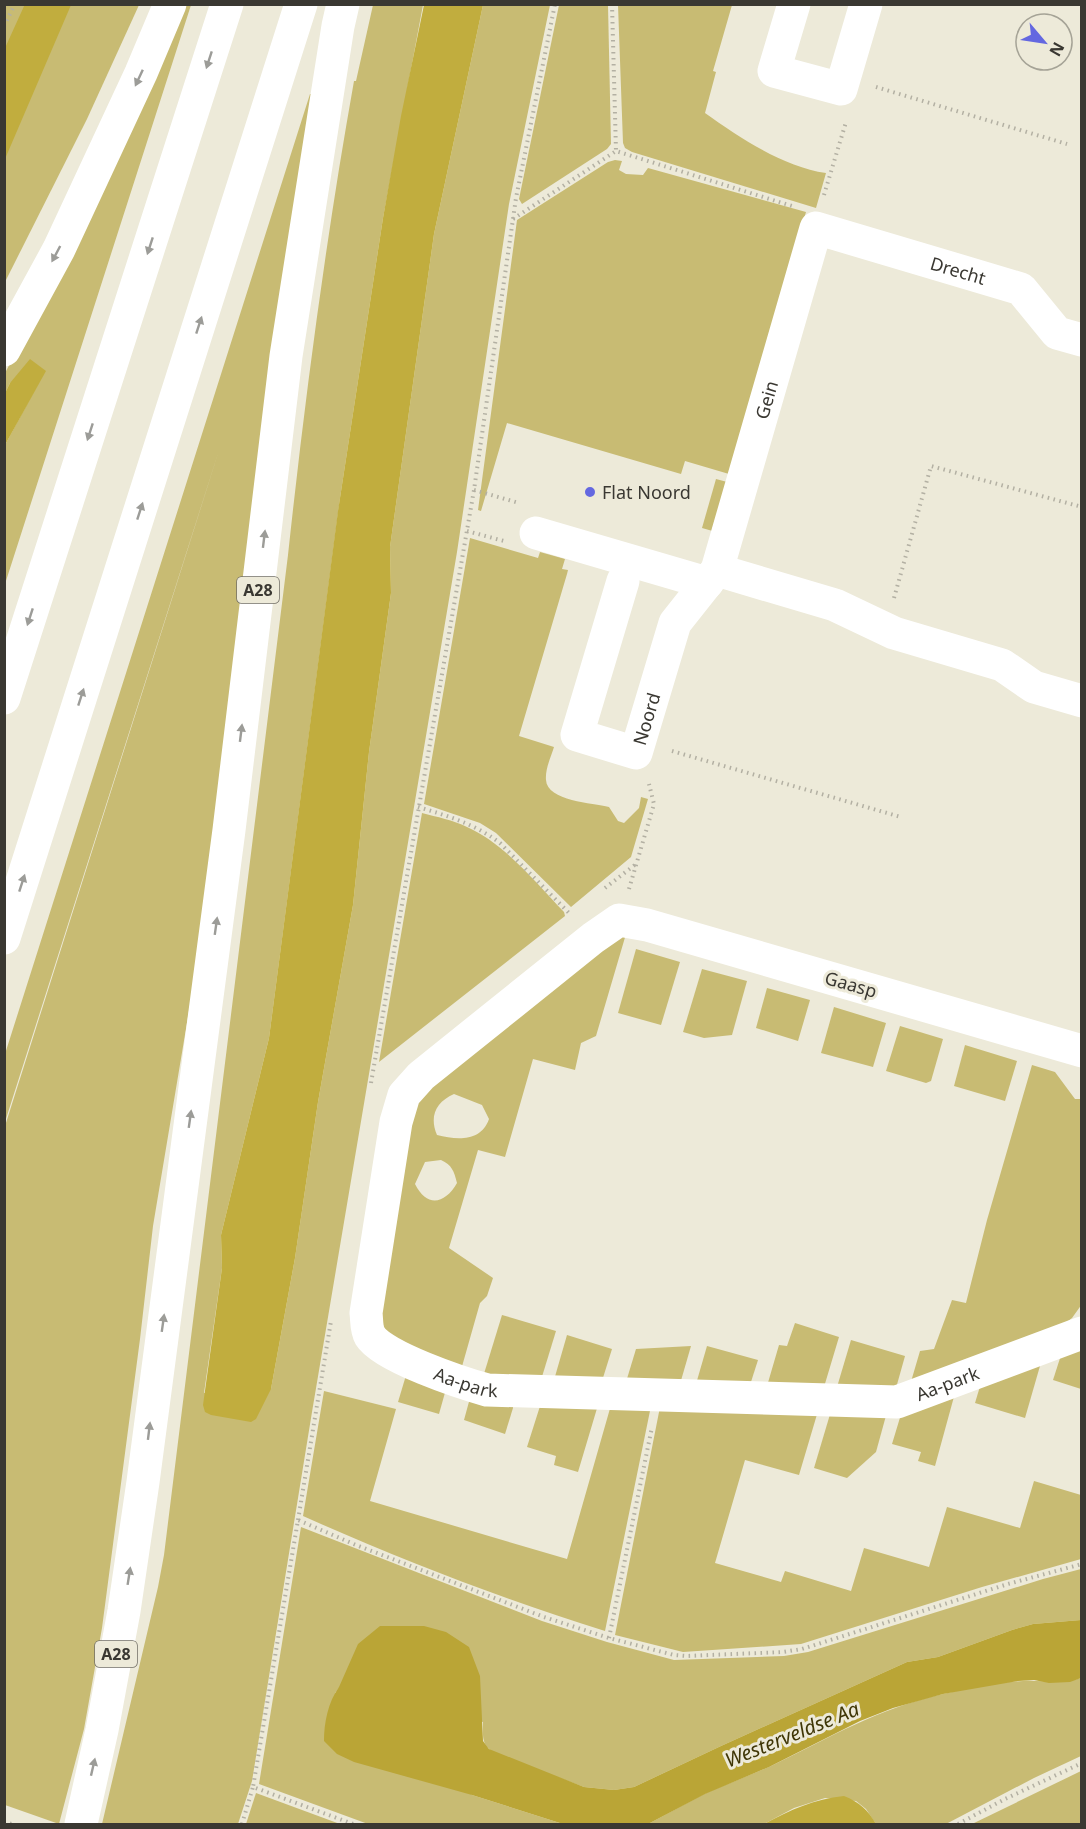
<svg xmlns="http://www.w3.org/2000/svg" width="1086" height="1829" viewBox="0 0 1086 1829" font-family="'Noto Sans',sans-serif">
<style>
.green{fill:#c8bb73;fill-rule:evenodd}
.forest{fill:#c1ad3e}
.water{fill:#baa536}
.lines{fill:none;stroke-linecap:round;stroke-linejoin:round}
.path{stroke:#b3b0a3;stroke-width:4;stroke-dasharray:1.5 4.5;stroke-linecap:butt}
.minor{stroke:#fff;stroke-width:33}
.highway{stroke:#fff;stroke-width:33}
.oneway{fill:#9c9c98}
.poi-dot{fill:#6468e0;stroke:#edead9;stroke-width:2}
.labels{text-anchor:middle;dominant-baseline:central;stroke-width:6;stroke-linejoin:round;paint-order:stroke}
.shield{fill:#edead9;stroke:#706d64;stroke-width:1.5}
.shield-label{font-size:16px;font-weight:bold;fill:#3a3832}
.street-label{font-size:18px;fill:#3a3832;stroke:#edead9}
.poi-label{font-size:18px;fill:#3a3832;stroke:#edead9;text-anchor:start}
.water-label{font-size:20px;font-style:italic;fill:#3f3606;stroke:#edead9}
</style>
<rect width="100%" height="100%" fill="#edead9"/>
<g class="green">
<polygon points="4,5 139,5 87,119 5,282"/>
<polygon points="185,5 191,5 5,584 5,445 45,371 10,383 5,393 5,373 70,250"/>
<path d="M373,5h50l-40,213 -43,280 -71,540 -48,197 1,33 -18,125 67,-4 24,-131 23,-156 35,-197 16,-153 22,-159 -1,-46 44,-313 49,-229h67l-41,199 -52,348 -145,860 -60,369 -14,43h-136l56,-237 6,-32 124,-1000c17,-158 38,-317 66,-474h2z"/>
<polygon points="559,5 608,5 611,144 607,149 522,204 519,199"/>
<path d="M618,5h114l-19,66 3,1 -11,41c35,25 79,54 121,60l-10,35 -184,-56 -7,-4 -2,-5z"/>
<polygon points="310,94 312,94 208,897 153,1226 140,1339 102,1628 84,1729 59,1824 5,1805 5,1126 221,444 5,1122 5,1054"/>
<polygon points="615,160 622,161 619,170 626,174 643,175 648,168 806,212 729,474 685,461 681,474 507,423 481,511 478,510 517,220 608,162"/>
<polygon points="716,479 731,483 716,532 702,528"/>
<path d="M470,538l68,20 2,-6 25,7 -3,10 6,1 -1,4 -48,162 35,11c-3,10 -9,22 -8,33 1,21 47,23 63,27l9,14 6,2 15,-15 2,-11 7,2 -17,58 -60,50 -75,-74 -16,-10 -56,-19z"/>
<path d="M422,813c15,4 31,7 45,14 37,16 69,56 97,85l1,4 -186,146z"/>
<path d="M626,934l-30,102 -15,7 -6,27 -42,-11 -28,98 -27,-7 -29,98 44,30 -6,18 -7,7 -19,67 -74,-36 -8,-19 36,-218 183,-150zM454,1094l28,11 7,14c-8,23 -32,21 -52,16 -8,-19 -1,-33 17,-41zM441,1160c11,5 13,11 16,23 -12,21 -30,25 -42,1l10,-22z"/>
<polygon points="636,949 680,962 661,1025 618,1013"/>
<polygon points="702,969 747,981 732,1035 704,1038 683,1032"/>
<polygon points="767,988 810,1000 798,1041 756,1028"/>
<polygon points="834,1007 886,1023 873,1067 821,1053"/>
<polygon points="900,1026 943,1039 931,1081 926,1083 886,1071"/>
<polygon points="965,1045 1017,1061 1005,1101 954,1086"/>
<polygon points="1032,1065 1055,1072 1075,1099 1081,1099 1082,1304 1072,1318 1063,1325 910,1385 920,1351 934,1349 952,1300 966,1303 987,1220"/>
<polygon points="502,1315 556,1331 541,1380 483,1377"/>
<polygon points="795,1323 839,1337 824,1387 767,1386 779,1345 787,1346"/>
<polygon points="567,1335 612,1349 602,1381 554,1380"/>
<polygon points="851,1340 905,1356 896,1388 837,1387"/>
<polygon points="691,1346 680,1384 626,1382 636,1349"/>
<polygon points="707,1346 758,1360 750,1385 696,1384"/>
<polygon points="1081,1347 1081,1389 1053,1380 1062,1352"/>
<polygon points="1042,1359 1025,1418 975,1403 981,1383"/>
<polygon points="407,1372 446,1389 439,1414 398,1402"/>
<path d="M324,1391l72,18 -26,92 197,58 44,-154 40,1 -46,225c-102,-32 -204,-71 -302,-115z"/>
<polygon points="955,1393 935,1466 918,1461 921,1452 892,1444 902,1411"/>
<polygon points="470,1398 513,1402 513,1408 505,1434 464,1420"/>
<polygon points="541,1403 598,1405 578,1472 554,1465 556,1456 527,1447"/>
<polygon points="660,1407 818,1411 799,1475 745,1460 715,1563 781,1582 785,1571 851,1591 864,1548 929,1567 947,1507 1020,1528 1034,1481 1081,1495 1081,1559 982,1587 801,1644 683,1652 615,1635"/>
<polygon points="831,1411 887,1412 876,1452 847,1478 814,1468"/>
<path d="M301,1527l241,94 65,21 67,18 110,-4 24,-4 235,-73 38,-10v51l-48,4 -21,6 -74,27 -31,5 -186,84 -87,41 -20,3 -30,-3 -86,-32c-17,-10 -15,-15 -15,-33l-144,-34 -4,5 137,102 91,29h-195l-109,-40z"/>
<path d="M1081,1678v78l-47,22 -88,46h-70l-10,-15 -10,-8 -31,-3 -31,10 -30,16h-116c19,-10 37,-20 56,-30 22,-10 45,-18 67,-28 58,-28 108,-58 172,-72 25,-6 54,-12 80,-13 23,-1 35,4 58,-3z"/>
<polygon points="1081,1771 1081,1824 972,1824"/>
<polygon points="256,1793 340,1824 246,1824"/>
</g>
<g class="forest">
<polygon points="25,4 71,5 5,159 5,48"/>
<polygon points="424,5 483,5 434,234 390,547 391,593 369,752 353,905 318,1102 295,1258 271,1389 256,1419 251,1422 211,1415 205,1412 203,1405 222,1268 221,1235 269,1038 338,511 383,218 401,116"/>
<polygon points="30,359 46,371 5,445 5,393 10,383"/>
<path d="M844,1796c15,6 24,14 32,28h-112c26,-14 50,-25 80,-28z"/>
</g>
<path class="water" d="M1081,1620v58l-11,4 -21,1 -15,-3 -16,1 -75,13 -50,14 -33,13 -91,46 -64,27 -57,30h-85l-91,-29 -118,-33 -17,-8 -13,-13c0,-18 4,-39 15,-54l19,-43 22,-18h44l22,6 23,15 11,29 3,65 6,8 95,38 30,3 20,-3 87,-41 186,-84 31,-5 74,-27 21,-6z"/>
<g class="lines">
<g class="path">
<polyline points="612,4 616,151"/>
<polyline points="4,26 15,4"/>
<polyline points="876,87 1067,144"/>
<polyline points="824,195 846,122"/>
<polyline points="513,219 616,151 792,206"/>
<polyline points="474,490 519,503"/>
<polyline points="467,531 504,541"/>
<polyline points="894,598 931,466 1082,507"/>
<polyline points="672,751 901,817"/>
<path d="M418,807c30,9 57,17 82,36l71,72"/>
<polyline points="605,888 636,864"/>
<polyline points="629,889 654,804 649,784"/>
<polyline points="371,1083 474,490 516,198 555,4"/>
<polyline points="298,1520 331,1321"/>
<polyline points="609,1638 652,1427"/>
<polyline points="4,1822 12,1824"/>
<polyline points="242,1824 253,1787"/>
<polyline points="353,1824 253,1787 298,1520 356,1545 544,1617 609,1638 674,1655 687,1656 783,1652 802,1649 1008,1584 1082,1564"/>
<polyline points="958,1824 1005,1799 1082,1763"/>
</g>
<g class="minor">
<polyline points="794,4 774,71 841,89 866,4"/>
<polyline points="536,533 707,583"/>
<polyline points="717,570 835,605 894,633 1002,665 1034,687 1082,701"/>
<path id="s1" d="M623,581l-46,154 59,18 39,-130 42,-53 99,-342 205,61 36,44 25,7"/>
<path id="s2" d="M1082,1051l-435,-126 -28,-5 -26,18 -172,138 -17,19 -8,27 -30,191c1,7 0,16 4,23 13,21 92,47 117,54l410,12 185,-69"/>
</g>
<g class="highway">
<polyline points="4,350 59,249 141,73 170,4"/>
<polyline points="4,698 227,4"/>
<polyline points="4,938 301,4"/>
<polyline points="81,1824 102,1730 124,1611 143,1482 229,830 286,356 338,26 343,4"/>
</g>
</g>
<defs><path id="oneway-solid" d="M-6-.8H1V-3.2L6.5 0L1 3.2V.8H-6Z" transform="scale(1.5)"/></defs>
<g class="oneway">
<use href="#oneway-solid" transform="translate(209 60) rotate(108)"/>
<use href="#oneway-solid" transform="translate(139 78) rotate(115)"/>
<use href="#oneway-solid" transform="translate(150 246) rotate(108)"/>
<use href="#oneway-solid" transform="translate(56 254) rotate(118)"/>
<use href="#oneway-solid" transform="translate(199 325) rotate(-72)"/>
<use href="#oneway-solid" transform="translate(90 432) rotate(108)"/>
<use href="#oneway-solid" transform="translate(140 511) rotate(-72)"/>
<use href="#oneway-solid" transform="translate(264 539) rotate(-83)"/>
<use href="#oneway-solid" transform="translate(30 617) rotate(108)"/>
<use href="#oneway-solid" transform="translate(81 697) rotate(-72)"/>
<use href="#oneway-solid" transform="translate(241 733) rotate(-83)"/>
<use href="#oneway-solid" transform="translate(22 883) rotate(-72)"/>
<use href="#oneway-solid" transform="translate(216 926) rotate(-82)"/>
<use href="#oneway-solid" transform="translate(190 1119) rotate(-82)"/>
<use href="#oneway-solid" transform="translate(163 1323) rotate(-82)"/>
<use href="#oneway-solid" transform="translate(149 1431) rotate(-83)"/>
<use href="#oneway-solid" transform="translate(129 1576) rotate(-81)"/>
<use href="#oneway-solid" transform="translate(93 1767) rotate(-77)"/>
</g>
<circle class="poi-dot" cx="590" cy="492" r="6"/>
<g class="labels">
<g class="shield">
<rect x="237" y="577" width="42" height="26" rx="4.5"/>
<rect x="95" y="1641" width="42" height="26" rx="4.5"/>
</g>
<g class="shield-label">
<text x="258" y="590">A28</text>
<text x="116" y="1654">A28</text>
</g>
<g class="street-label">
<text stroke="none"><textPath href="#s1" startOffset="930">Drecht</textPath></text>
<text stroke="none"><textPath href="#s1" startOffset="603">Gein</textPath></text>
<text stroke="none"><textPath href="#s1" startOffset="258">Noord</textPath></text>
<text transform="translate(851 984) rotate(16)">Gaasp</text>
<text stroke="none"><textPath href="#s2" startOffset="1112">Aa-park</textPath></text>
<text stroke="none"><textPath href="#s2" startOffset="1598">Aa-park</textPath></text>
</g>
<g class="poi-label">
<text x="602" y="492">Flat Noord</text>
</g>
<g class="water-label">
<text transform="translate(792 1734) rotate(-22)">Westerveldse Aa</text>
</g>
</g>
<rect width="1086" height="1829" fill="none" stroke="#3a3832" stroke-width="12"/>
<g transform="translate(1044 42) rotate(119)"><circle r="28" fill="#edead9" stroke="#a5a396" stroke-width="1.5"/>
<path d="M0-4.5L10 22L0 15L-10 22Z" fill="#6468e0"/>
<text y="-9" font-size="16" font-weight="bold" text-anchor="middle" fill="#3a3832">N</text>
</g>
</svg>
